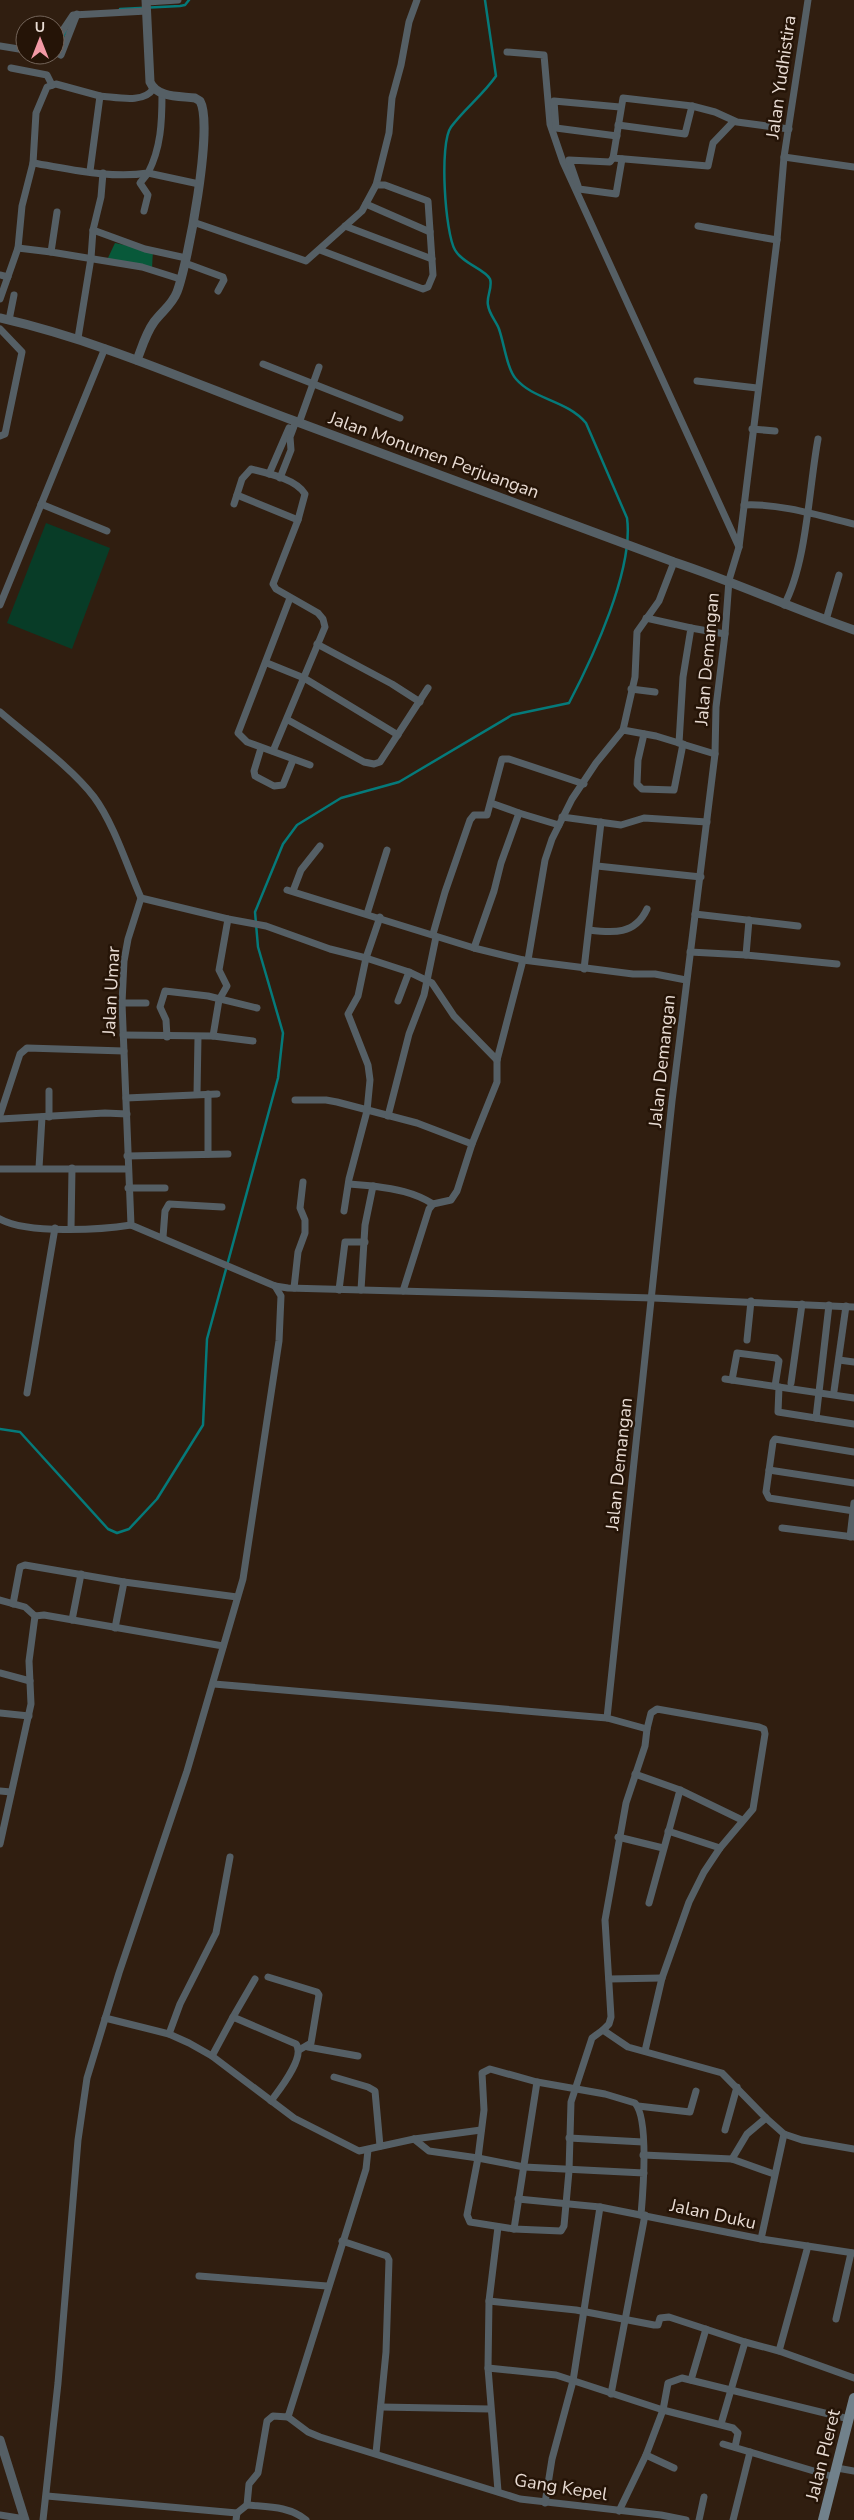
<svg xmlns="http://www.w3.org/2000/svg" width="854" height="2520" viewBox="0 0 854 2520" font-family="'Nunito Sans',sans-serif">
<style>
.green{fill:#083c27}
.forest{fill:#08593a}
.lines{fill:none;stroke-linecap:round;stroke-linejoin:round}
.stream{stroke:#057a7a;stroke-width:2.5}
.minor{stroke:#555f65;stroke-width:7}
.tertiary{stroke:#555f65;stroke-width:9}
.secondary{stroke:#71818b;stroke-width:10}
.labels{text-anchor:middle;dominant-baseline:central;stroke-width:5;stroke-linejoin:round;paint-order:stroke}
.street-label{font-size:18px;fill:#e9dcd4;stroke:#251407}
</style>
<rect width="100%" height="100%" fill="#301e10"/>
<polygon class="green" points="46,523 110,548 72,649 7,623"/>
<polygon class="forest" points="115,243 153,251 152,268 107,260"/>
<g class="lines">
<g class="stream">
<polyline points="120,9 180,6 185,5 189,0"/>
<polyline points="56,50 66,31"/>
<path d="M0,1429l20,3 88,97 9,4 12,-4 28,-30 46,-74 4,-86 71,-261 5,-45 -25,-86 -3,-35 28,-68 14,-19 44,-27 58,-16 113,-67 57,-12c24,-46 65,-134 58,-185l-41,-95c-19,-23 -52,-23 -70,-44 -9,-10 -12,-36 -17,-50 -3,-8 -10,-15 -11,-24 -2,-8 5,-18 2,-26 -5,-10 -27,-15 -35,-29 -10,-17 -16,-107 -4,-123 13,-18 32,-32 45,-51l-11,-76"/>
</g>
<g class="minor">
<polyline points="808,0 784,157 777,240 739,547 729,580 725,634 716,707 715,754 672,1101 607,1718 647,1729 645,1746 626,1803 605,1920 611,2017 609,2024 603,2030 628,2047 722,2073 766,2118 784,2134 802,2140 854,2149"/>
<polyline points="147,2 178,0"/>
<polyline points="55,42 73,15 147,11"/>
<polyline points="0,46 25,50"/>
<polyline points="55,52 61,55 77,14"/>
<polyline points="507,52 544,55 550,124 563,162 739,547"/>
<polyline points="11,68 47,75 52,85"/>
<polyline points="734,121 713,143 708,166 613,158 623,98 692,106 715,112 737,122 789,129"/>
<polyline points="618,125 685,134 692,106"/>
<polyline points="617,136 556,128 554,101 620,107"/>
<polyline points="784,157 854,167"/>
<polyline points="613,158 610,162 569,160 579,189 616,194 622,159"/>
<path d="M33,163c37,6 78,16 115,10 13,-25 14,-51 14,-79"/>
<path d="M90,171l10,-75c16,1 44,8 53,-7"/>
<polyline points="376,185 389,133 392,98 401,65 409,22 417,0"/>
<polyline points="366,204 430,232"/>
<polyline points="144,211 148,195 140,183 148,173 199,184"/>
<polyline points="57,212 51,252 142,267 180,279"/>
<polyline points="193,222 306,261 362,211 376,185 385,185 428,201 433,275 428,287 423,289 320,250"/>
<polyline points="345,226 432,259"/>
<polyline points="698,226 777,240"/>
<polyline points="93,230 145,249 186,258"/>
<polyline points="18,248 51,252"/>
<polyline points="185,263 223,277 224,280 218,291"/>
<polyline points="0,275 8,277"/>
<polyline points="0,299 18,248 22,206 33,163 36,113 47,87 56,84 100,96"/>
<polyline points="9,320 14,295"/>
<polyline points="0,329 22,352 5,434 0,436"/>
<polyline points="78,338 91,258 93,230 101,197 103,173"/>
<polyline points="263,364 400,418"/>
<polyline points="697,381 757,388"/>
<polyline points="299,423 319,367"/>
<polyline points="752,429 775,431"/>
<polyline points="269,474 289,428"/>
<polyline points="280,478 291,450 290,437 296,421"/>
<polyline points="237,495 298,520"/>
<polyline points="41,504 107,531"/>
<path d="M234,504l8,-25 9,-10c16,4 45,10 54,25l-7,26 -25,64 3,5 42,24 5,6 2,8 -52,124"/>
<path d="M744,505c34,-2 77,11 110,19"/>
<polyline points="290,598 238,733 247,742 310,765"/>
<polyline points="0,605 105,348"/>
<path d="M784,605c23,-42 25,-119 34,-166"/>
<polyline points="646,618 691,628 683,677 679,743"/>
<polyline points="826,620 839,575"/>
<polyline points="691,628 725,634"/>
<polyline points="317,644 392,684 420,702"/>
<polyline points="267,663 304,678 398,735"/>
<polyline points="631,689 655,692"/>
<path d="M0,712c29,25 71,55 94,85 20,27 33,69 47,101l-13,41 -4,22 -2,42 9,222 144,61 13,2 365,10 201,9"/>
<polyline points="288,720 364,762 374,764 380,762 428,688"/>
<polyline points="623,730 635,677 637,632 659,601 674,562"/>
<polyline points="644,734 638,760 637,784 642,789 674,790 683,744"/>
<polyline points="261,748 254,771 255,776 274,786 283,785 293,760"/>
<polyline points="491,803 519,813"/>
<polyline points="562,817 621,825 644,818 707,822"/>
<polyline points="597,866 701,877"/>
<polyline points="287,890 474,948 523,960 497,1060 497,1082 472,1144 457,1191 451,1200 433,1204 429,1209 403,1291"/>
<polyline points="293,891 301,870 320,846"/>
<polyline points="141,898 228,919 266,926 330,949 366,958 380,917"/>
<polyline points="367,914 387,850"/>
<polyline points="695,914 798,926"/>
<polyline points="749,920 746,955 837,964"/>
<path d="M589,930c24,3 46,5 58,-21"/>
<polyline points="433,934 445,892 470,820 474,815 487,815 502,759 509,759 584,784"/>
<polyline points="474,948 494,891 501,863 519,813 559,825"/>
<polyline points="690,952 746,955"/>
<polyline points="523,960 633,974 655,974 686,980"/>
<polyline points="528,960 545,860 552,839 572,799 596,763 623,730 656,736 715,754"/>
<polyline points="584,969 601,822"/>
<polyline points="398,1001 409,972"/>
<polyline points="122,1003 146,1003"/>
<polyline points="123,1035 213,1036 253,1041"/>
<polyline points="213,1036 219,1000 227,986 219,970 228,919"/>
<polyline points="167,1037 166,1020 160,1007 165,991 208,996 257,1008"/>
<polyline points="49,1091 49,1117"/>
<polyline points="197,1094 198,1037"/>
<polyline points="208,1094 208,1154"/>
<polyline points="126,1098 217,1094"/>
<polyline points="295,1100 326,1100 337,1102 417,1123 472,1144"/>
<polyline points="0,1115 20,1054 27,1048 124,1051"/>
<polyline points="388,1116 409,1034 424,995 436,937"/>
<polyline points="0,1119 105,1113 127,1114"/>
<polyline points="127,1156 228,1154"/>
<polyline points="39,1168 42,1117"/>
<polyline points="0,1169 127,1169"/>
<polyline points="349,1184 373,1186"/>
<polyline points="128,1188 165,1188"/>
<polyline points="344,1211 349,1179 367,1111 370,1080 368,1065 348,1014 358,996 366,958 409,972 432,983 454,1016 497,1060"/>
<path d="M0,1219c27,15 100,11 131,6"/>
<polyline points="71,1229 72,1168"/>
<polyline points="163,1237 165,1211 169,1204 222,1207"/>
<polyline points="294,1288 298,1252 305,1233 305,1220 300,1208 303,1182"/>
<polyline points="339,1290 345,1242 365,1242"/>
<path d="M361,1290l4,-65 8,-39c22,3 41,6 60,18"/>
<polyline points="747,1340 751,1301"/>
<polyline points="839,1360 854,1362"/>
<polyline points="725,1379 854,1398"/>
<polyline points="732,1380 737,1353 776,1358 779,1361 775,1386"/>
<polyline points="791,1383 802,1304"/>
<polyline points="779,1387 778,1412 854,1424"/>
<polyline points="834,1391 846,1306"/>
<polyline points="27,1393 55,1228"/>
<polyline points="816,1418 829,1305"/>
<polyline points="854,1452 775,1439 773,1442 766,1492 769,1498 854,1511"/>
<polyline points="769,1470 854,1483"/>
<polyline points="782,1528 854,1537"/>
<polyline points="850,1537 854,1503"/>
<polyline points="0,1600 25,1607 35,1616 44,1615 223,1646"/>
<polyline points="13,1604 20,1567 25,1565 124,1582"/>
<polyline points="72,1620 81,1574"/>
<polyline points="115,1628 124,1582 237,1597"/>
<polyline points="0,1673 30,1681"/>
<polyline points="214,1684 607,1718"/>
<polyline points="0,1713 29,1716"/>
<polyline points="635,1774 680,1790 742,1820"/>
<polyline points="0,1791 11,1792"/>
<polyline points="668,1831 720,1848"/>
<polyline points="618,1837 663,1848"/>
<polyline points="0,1844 31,1704 29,1661 35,1616"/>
<polyline points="649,1903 680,1790"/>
<polyline points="268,1977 317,1992 319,1995 311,2043 299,2050"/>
<polyline points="609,1979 662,1978"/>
<polyline points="233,2017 255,1979"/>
<polyline points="105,2018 169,2034 189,2043 212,2056 294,2118 359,2151 414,2139 481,2130"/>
<polyline points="169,2034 180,2004 216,1933 230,1857"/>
<polyline points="308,2047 358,2056"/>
<polyline points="645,2051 662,1978 689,1902 704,1872 720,1848 753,1809 765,1734 764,1729 759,1727 657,1709 651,1713 647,1729"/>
<path d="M212,2056l21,-39 63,27c10,13 -17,46 -25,57"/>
<polyline points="334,2077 368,2087 375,2091 380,2146"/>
<polyline points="638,2106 690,2112 696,2091"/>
<polyline points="725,2130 737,2087"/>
<polyline points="569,2138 643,2142"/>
<polyline points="414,2139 429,2151 478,2158 467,2215 470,2222 514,2229 561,2231 564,2226 569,2171 571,2102 592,2038 603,2030"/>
<polyline points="643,2155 732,2159 774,2174"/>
<polyline points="732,2159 747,2134 766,2118"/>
<polyline points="518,2199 600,2207 761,2239 854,2253"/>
<path d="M641,2215c2,-23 8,-96 -6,-112l-30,-9 -68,-12 -47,-13 -8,4 2,37 -6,48 46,9 120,6"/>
<polyline points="498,2227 489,2301 576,2310 654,2325 658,2325 660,2318 669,2317 745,2342"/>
<polyline points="514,2229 537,2082"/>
<polyline points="761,2239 784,2134"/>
<polyline points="342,2241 387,2256 389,2260 386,2352 376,2453"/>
<polyline points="199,2276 327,2286"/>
<polyline points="489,2301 488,2368 498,2491"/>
<polyline points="836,2319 851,2253"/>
<polyline points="779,2351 808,2246"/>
<polyline points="488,2368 556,2375 663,2410 733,2428 738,2433 735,2447"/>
<polyline points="691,2380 706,2329"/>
<polyline points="611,2394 645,2215"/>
<polyline points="381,2407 490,2409"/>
<polyline points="288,2417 308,2432 320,2437 520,2499 661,2515 686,2520"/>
<polyline points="721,2424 745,2342 779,2351 854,2378"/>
<polyline points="723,2444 834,2477"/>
<polyline points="646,2455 674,2468"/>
<polyline points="837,2468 854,2471"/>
<polyline points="47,2496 237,2513"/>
<polyline points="545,2503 552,2459 573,2381 600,2207"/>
<path d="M247,2505c21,2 42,1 59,15"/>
<polyline points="619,2511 646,2455 663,2410 668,2383 682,2378 849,2419"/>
<polyline points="0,2515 25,2519"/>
<polyline points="43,2520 58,2383 78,2140 87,2078 119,1973 187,1771 243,1579 279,1341 281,1296 275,1286"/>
<polyline points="236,2520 237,2513 247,2505 249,2484 258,2473 267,2421 273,2416 288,2417 366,2169 368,2150"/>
<polyline points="699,2520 704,2497"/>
<polyline points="733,2520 750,2452"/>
</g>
<g class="tertiary">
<path d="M0,318c101,23 195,66 292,102 127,48 255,94 382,142 61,20 119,47 180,68"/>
<path d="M137,360c5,-13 9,-27 17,-38 8,-11 18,-17 23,-30 11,-29 37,-167 23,-191l-5,-3c-15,-2 -38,0 -45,-16l-4,-82"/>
<polyline points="0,2440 25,2520"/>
</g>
<polyline class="secondary" points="823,2520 854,2398"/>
</g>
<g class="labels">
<g class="street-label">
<text transform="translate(781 77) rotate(-82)">Jalan Yudhistira</text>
<text transform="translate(434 455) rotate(20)">Jalan Monumen Perjuangan</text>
<text transform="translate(707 659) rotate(-85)">Jalan Demangan</text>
<text transform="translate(111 991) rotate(-87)">Jalan Umar</text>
<text transform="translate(662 1061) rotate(-84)">Jalan Demangan</text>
<text transform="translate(619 1464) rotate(-84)">Jalan Demangan</text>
<text transform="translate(713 2214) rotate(12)">Jalan Duku</text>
<text transform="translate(823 2455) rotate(-76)">Jalan Pleret</text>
<text transform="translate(561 2487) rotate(9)">Gang Kepel</text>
</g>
</g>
<g transform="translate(40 40)"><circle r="24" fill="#251407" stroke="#736459"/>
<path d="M0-4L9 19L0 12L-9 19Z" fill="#f49aa6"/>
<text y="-8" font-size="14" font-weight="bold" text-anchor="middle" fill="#e9dcd4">U</text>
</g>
</svg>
